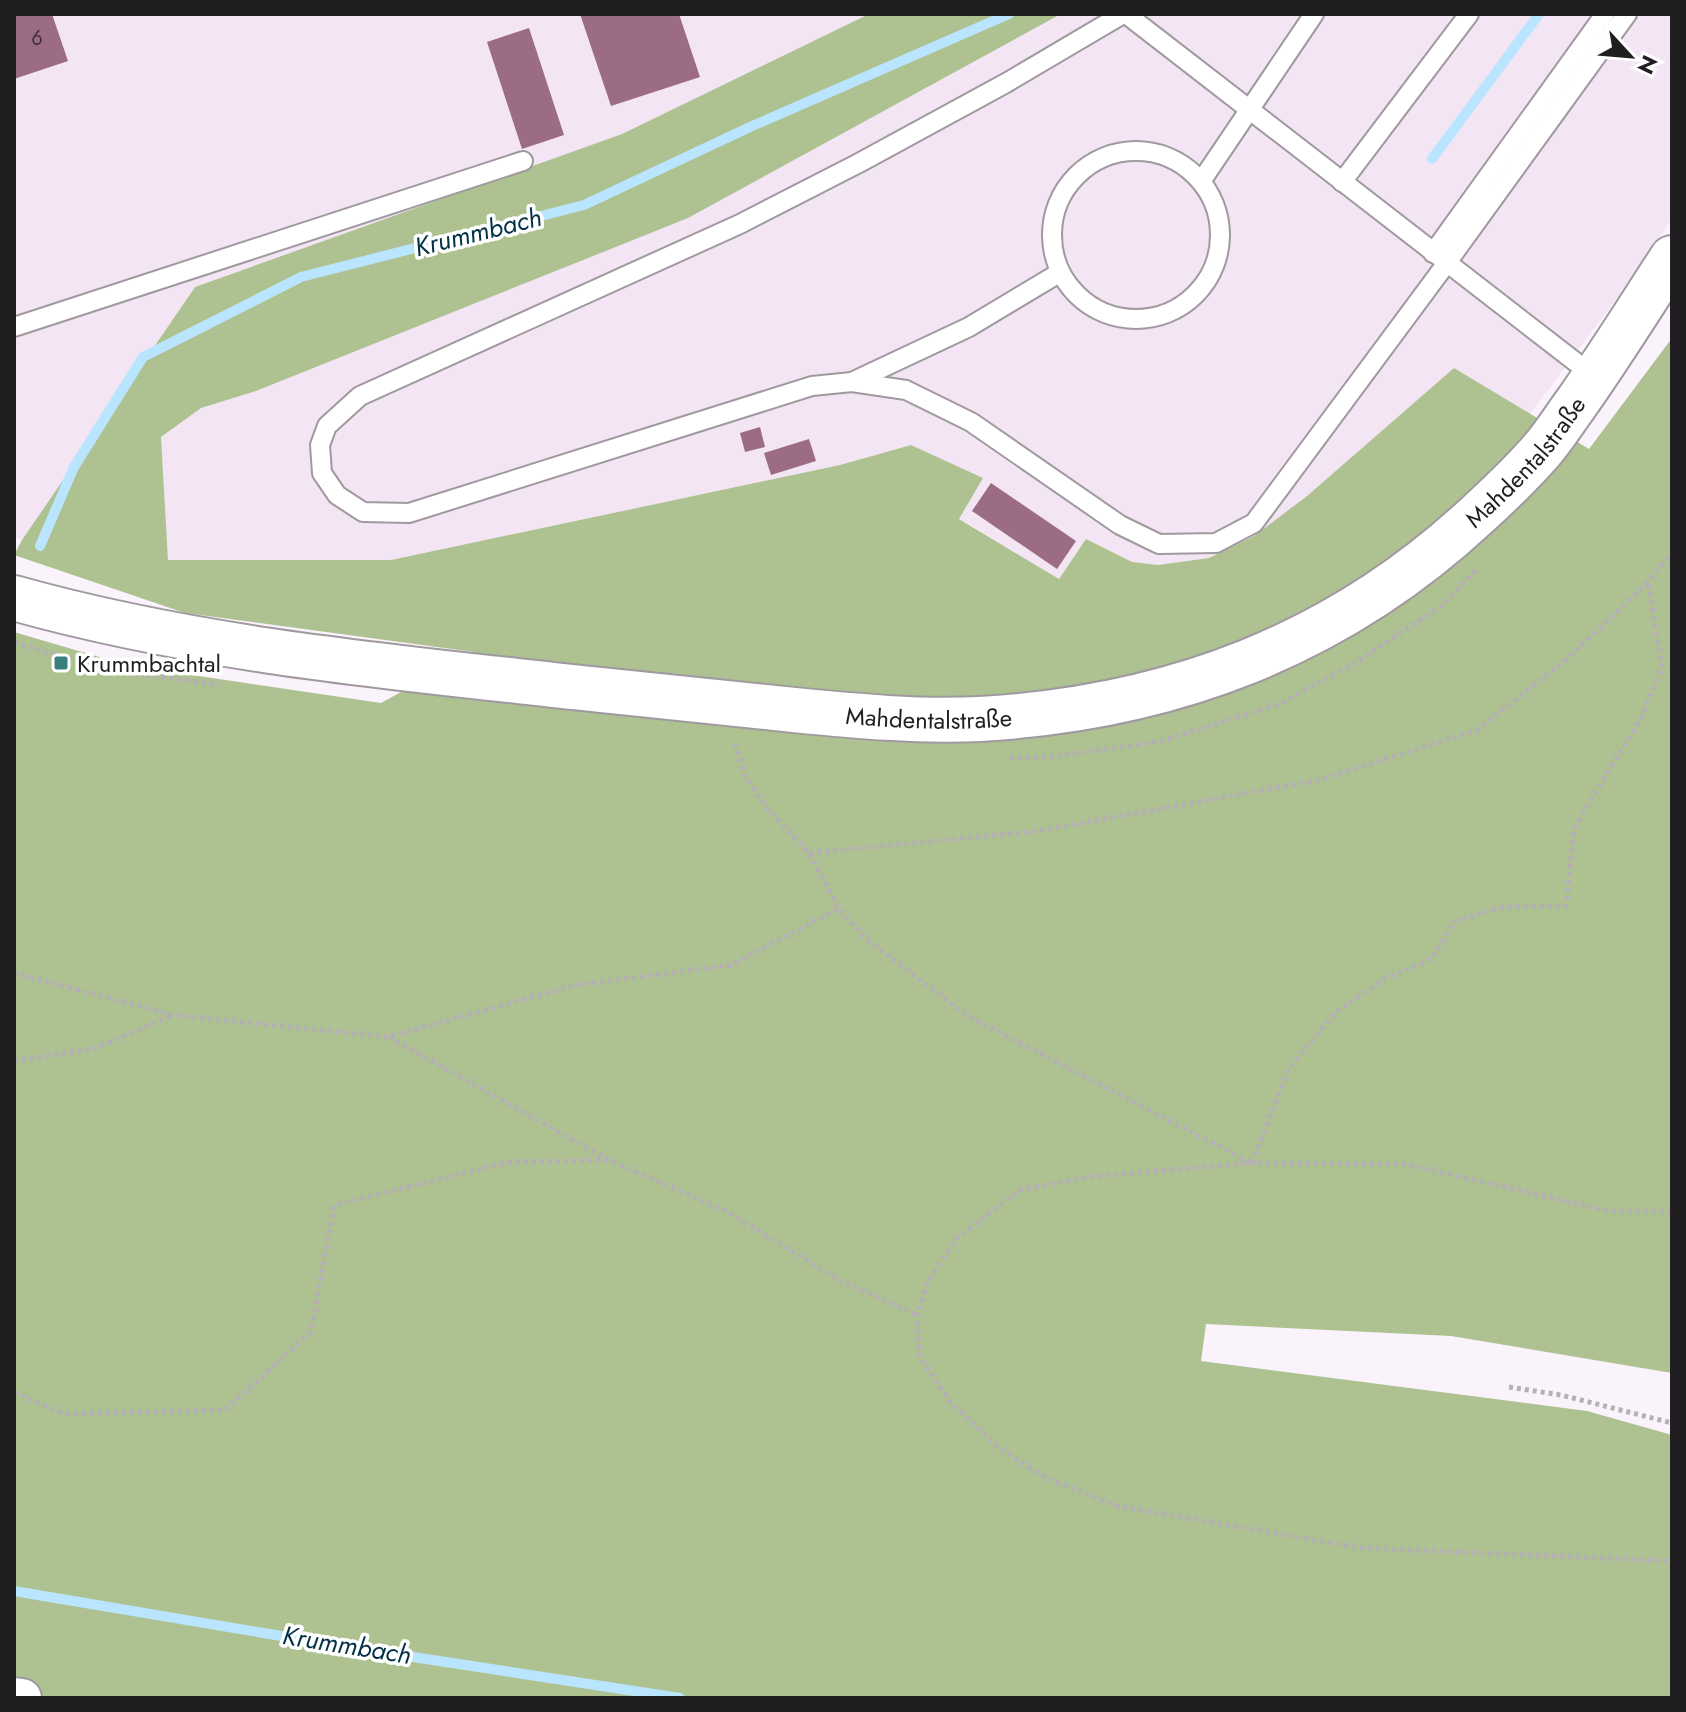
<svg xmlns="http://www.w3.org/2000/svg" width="1686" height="1712" viewBox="0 0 1686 1712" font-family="Jost,sans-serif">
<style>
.built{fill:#f3e5f3}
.forest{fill:#aec291}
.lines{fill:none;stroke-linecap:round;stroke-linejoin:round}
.stream{stroke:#bae5fe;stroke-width:10}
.building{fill:#9c6b84}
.service-casing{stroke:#a099a0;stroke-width:22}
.minor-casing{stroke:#a099a0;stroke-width:42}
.secondary-casing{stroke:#a099a0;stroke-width:48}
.path{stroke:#b6afb6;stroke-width:5;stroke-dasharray:4 4;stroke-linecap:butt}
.service{stroke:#fff;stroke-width:18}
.minor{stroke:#fff;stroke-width:38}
.secondary{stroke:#fff;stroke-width:44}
.poi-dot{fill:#37807e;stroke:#fff;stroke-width:3}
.labels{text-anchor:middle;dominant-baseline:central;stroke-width:7;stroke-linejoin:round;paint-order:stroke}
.number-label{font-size:20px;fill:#40313a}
.street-label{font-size:24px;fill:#211e21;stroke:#fff}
.poi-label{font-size:24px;fill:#211e21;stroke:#fff;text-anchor:start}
.water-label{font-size:26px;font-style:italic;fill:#023146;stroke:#fff}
</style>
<rect width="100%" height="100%" fill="#fbf3fb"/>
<g class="built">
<polygon points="14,14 869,14 622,134 195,287 22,540 14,536"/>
<polygon points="1061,14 1672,14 1672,218 1641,266 1530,414 1454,368 1307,496 1254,536 1209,558 1158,565 1131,562 1086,539 1059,579 959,518 982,478 911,445 840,465 391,560 168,560 161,437 234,374 947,75"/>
</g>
<polygon class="forest" points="869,14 1061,14 688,218 256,391 201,408 161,437 168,560 391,560 840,465 911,445 983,478 959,519 1059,579 1086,539 1132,562 1158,565 1209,558 1254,536 1307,496 1454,368 1589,449 1672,338 1672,1373 1451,1336 1206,1324 1201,1361 1587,1411 1672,1435 1672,1698 14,1698 14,632 130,666 381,703 474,652 185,613 14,555 22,540 195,287 622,134"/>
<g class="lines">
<g class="stream">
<polyline points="1432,159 1539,14"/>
<polyline points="40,546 74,467 143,357 301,277 584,205 750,127 1009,14"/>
<polyline points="14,1591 335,1645 680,1698"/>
</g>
</g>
<g class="building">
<polygon points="14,14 52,14 68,61 14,79"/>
<polygon points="580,14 679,14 700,77 611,106"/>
<polygon points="529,28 564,135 522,149 487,42"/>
<polygon points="760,427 765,447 745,452 740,433"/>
<polygon points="809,439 816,461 771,475 764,453"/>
<polygon points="991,483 1076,541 1057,569 972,511"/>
</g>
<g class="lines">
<defs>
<g id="service">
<polyline points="1123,14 1006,83 859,163 740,224 360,396 327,426 320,445 322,473 337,495 363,512 409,513 812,386 852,382 906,390 971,422 1120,525 1159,544 1216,543 1254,523 1446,264 1627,14"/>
<polyline points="1126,14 1595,377"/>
<circle cx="1136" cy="235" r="84"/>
<polyline points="1202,180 1314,14"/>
<polyline points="1342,182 1469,14"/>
<polyline points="1433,253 1605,14"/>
<polyline points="14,327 523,161"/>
<polyline points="852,382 969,327 1059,273"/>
</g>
<polyline id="minor" points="14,1697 22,1698"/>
<g id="secondary">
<path id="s1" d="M14,598c185,52 378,69 568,90 71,7 142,15 212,22 62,6 124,12 186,9 190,-11 356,-73 496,-203 23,-21 46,-43 66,-66 12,-14 22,-30 33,-45 34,-48 65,-98 97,-147"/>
</g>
</defs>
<use href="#service" class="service-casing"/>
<use href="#minor" class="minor-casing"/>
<use href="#secondary" class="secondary-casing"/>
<g class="path">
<polyline points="14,642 52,654 118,671 219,685"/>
<polyline points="735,743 745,776 766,807 809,853 839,908 866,939 968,1016 1251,1163"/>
<polyline points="1009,758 1049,757 1158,742 1277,705 1352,665 1405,630 1440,607 1477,569"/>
<polyline points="809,853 1038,831 1319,780 1477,730 1567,659 1648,582 1672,553"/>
<polyline points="14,973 173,1015 388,1037 576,985 731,965 839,908"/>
<polyline points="389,1037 609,1160 726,1211 839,1280 917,1315"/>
<polyline points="14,1061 93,1049 173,1015"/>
<polyline points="1252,1163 1289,1068 1336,1012 1386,978 1431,959 1456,921 1503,907 1566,906 1574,828 1641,718 1662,668 1648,582"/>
<polyline points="1672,1211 1609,1211 1404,1164 1252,1163 1089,1177 1020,1190 957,1238 928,1281 917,1315 919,1356 951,1403 999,1448 1046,1478 1117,1506 1361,1548 1672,1561"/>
<polyline points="1509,1387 1561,1395 1672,1423"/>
<polyline points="14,1392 64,1414 225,1410 311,1332 334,1205 509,1162 609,1160"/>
</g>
<use href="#service" class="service"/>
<use href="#minor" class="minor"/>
<use href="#secondary" class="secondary"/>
</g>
<rect class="poi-dot" x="53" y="655" width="16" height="16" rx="4"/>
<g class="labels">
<g class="number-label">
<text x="37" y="38">6</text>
</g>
<g class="street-label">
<text stroke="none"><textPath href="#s1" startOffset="1596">Mahdentalstraße</textPath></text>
<text stroke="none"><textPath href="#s1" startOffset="924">Mahdentalstraße</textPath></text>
</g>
<g class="poi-label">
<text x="77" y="663">Krummbachtal</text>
</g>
<g class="water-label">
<text transform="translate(478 232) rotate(-14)">Krummbach</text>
<text transform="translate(347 1645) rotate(9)">Krummbach</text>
</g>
</g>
<rect width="1686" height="1712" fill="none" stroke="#211e21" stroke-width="32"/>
<g transform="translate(1630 56) rotate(116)" stroke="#ffffff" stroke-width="6" paint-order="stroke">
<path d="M0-6L14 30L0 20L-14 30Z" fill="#211e21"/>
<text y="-12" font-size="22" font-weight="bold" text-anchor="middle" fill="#211e21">N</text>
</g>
</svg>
